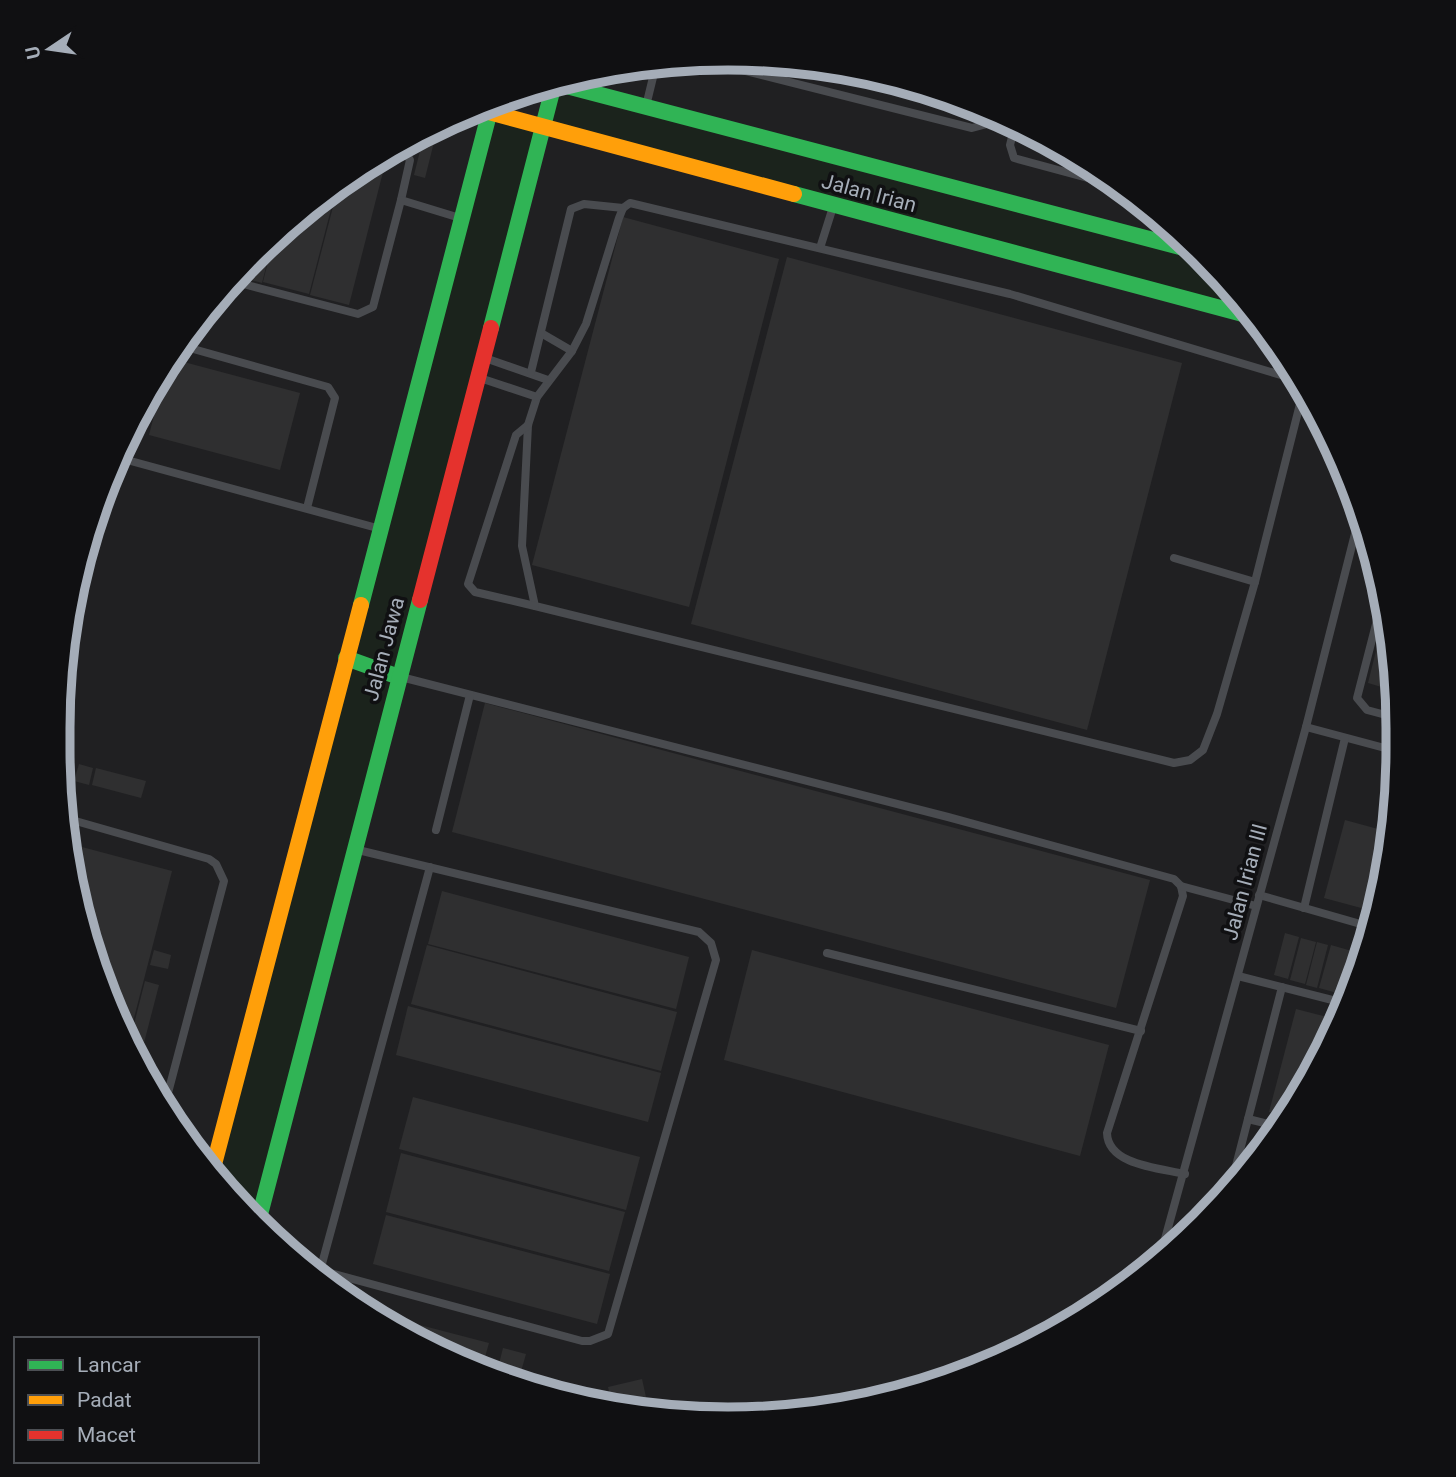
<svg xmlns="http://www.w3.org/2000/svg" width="1456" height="1477" viewBox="0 0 1456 1477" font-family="Roboto,sans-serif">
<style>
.built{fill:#202022}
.green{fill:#1b231c}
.building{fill:#2f2f30}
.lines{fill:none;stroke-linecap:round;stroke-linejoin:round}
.lane{stroke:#494b4f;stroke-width:8}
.fast{stroke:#30b455;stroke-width:16}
.slow{stroke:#ff9f0a;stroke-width:16}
.jam{stroke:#e5322d;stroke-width:16}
.labels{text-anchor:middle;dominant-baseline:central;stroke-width:7;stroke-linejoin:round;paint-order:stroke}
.street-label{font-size:21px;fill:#a5adb8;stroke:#101012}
.rim{fill:none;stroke:#a5adb8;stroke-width:9}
</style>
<rect width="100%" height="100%" fill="#161616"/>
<circle class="built" cx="728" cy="738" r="675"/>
<polygon class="green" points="554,84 1202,254 1252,315 544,128 254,1223 212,1172 489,113 544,128"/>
<g class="building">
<polygon points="423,139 434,142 425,178 414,175"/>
<polygon points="363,167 383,172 349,305 310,295 339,184"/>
<polygon points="337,186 309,294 263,282 274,237"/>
<polygon points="623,217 779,259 689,607 532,565"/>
<polygon points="273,239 262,283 236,276 254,254"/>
<polygon points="787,257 1182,363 1087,730 691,624"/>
<polygon points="169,358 300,393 280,470 149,435"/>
<polygon points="152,392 145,420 137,418 152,391"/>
<polygon points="1386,611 1387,611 1395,691 1368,683"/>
<polygon points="485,703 1150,880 1116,1008 452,832"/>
<polygon points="79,764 93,768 89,785 74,781"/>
<polygon points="96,768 146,781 141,798 92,785"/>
<polygon points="1345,820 1389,832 1385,879 1376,912 1324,898"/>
<polygon points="67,843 172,871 128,1041 109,1006 71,880"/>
<polygon points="442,891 689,957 676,1009 428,944"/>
<polygon points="1285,933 1299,937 1288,979 1274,975"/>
<polygon points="1301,938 1316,942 1305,984 1290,980"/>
<polygon points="1317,942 1328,945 1317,988 1306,985"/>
<polygon points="427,945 677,1012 661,1071 411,1004"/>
<polygon points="1331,945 1359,953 1348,996 1319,988"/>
<polygon points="154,950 171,955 168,969 150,965"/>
<polygon points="752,950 1109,1045 1080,1156 724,1060"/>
<polygon points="145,981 159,985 139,1062 129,1044"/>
<polygon points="408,1006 661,1073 648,1122 396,1055"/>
<polygon points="1296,1009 1339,1020 1287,1117 1269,1112"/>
<polygon points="413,1097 640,1157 626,1210 399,1149"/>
<polygon points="401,1153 625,1212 609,1271 386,1212"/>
<polygon points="386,1215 610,1274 597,1324 373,1264"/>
<polygon points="420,1325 489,1343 481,1371 417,1339"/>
<polygon points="503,1348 526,1354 518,1382 496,1376"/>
<polygon points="642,1379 649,1411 613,1408 608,1387"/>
</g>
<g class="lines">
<g class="lane">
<polyline points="702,60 972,128 987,124 992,113"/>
<polyline points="646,106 656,65"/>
<polyline points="1015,125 1010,145 1014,158 1121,187"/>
<polyline points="401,200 410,160 401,146"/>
<polygon points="630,203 1010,294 1291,378 1300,391 1300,404 1255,582 1217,714 1203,750 1190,760 1174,763 535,606 522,546 528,425 537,397 572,351 586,324 619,218 623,208"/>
<polyline points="820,248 833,207"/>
<polyline points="232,281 358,314 373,307 401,200 460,218"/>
<polyline points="541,333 572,351"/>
<polyline points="179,345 328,387 335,398 307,508"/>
<polyline points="485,358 548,380"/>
<polyline points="531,372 571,209 584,204 623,208"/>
<polyline points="480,378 537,397"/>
<polyline points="528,425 516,435 468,584 475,592 535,606"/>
<polyline points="116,457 377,528"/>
<polyline points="1174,558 1255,582"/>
<polyline points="1384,593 1357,698 1367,710 1397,718"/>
<path d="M401,677l547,140 226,62 7,7 2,10 -76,237c1,32 52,35 78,41"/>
<polyline points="1306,727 1396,751"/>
<polyline points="65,818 209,859 216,864 224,881 164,1108"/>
<polyline points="436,830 470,695"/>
<polyline points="1181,886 1256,906"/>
<polyline points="1259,895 1371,927"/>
<polyline points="1304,908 1345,738"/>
<polyline points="827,953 1141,1031"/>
<polyline points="1238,976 1348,1004"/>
<polyline points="1248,1119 1281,1127"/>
<polyline points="1230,1189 1282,987"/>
<polyline points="1160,1257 1306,727 1360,514"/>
<polyline points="308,1267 582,1341 590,1341 608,1334 716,960 711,943 699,932 358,850"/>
<polyline points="320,1271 430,867"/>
</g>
<g class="fast">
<polyline points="555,83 1199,252"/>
<polyline points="794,194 1254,317"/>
<polyline points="491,328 554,84"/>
<polyline points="361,605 492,103"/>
<polyline points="346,658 399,677"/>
<polyline points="257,1226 420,600"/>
</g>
<g class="slow">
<polyline points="474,108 794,194"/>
<polyline points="212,1172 361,605"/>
</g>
<polyline class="jam" points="420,600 491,328"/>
</g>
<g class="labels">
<g class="street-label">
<text transform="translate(869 193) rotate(15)">Jalan Irian</text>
<text transform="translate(384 649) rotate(-75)">Jalan Jawa</text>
<text transform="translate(1245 882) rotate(-75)">Jalan Irian III</text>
</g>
</g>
<path d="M0 0H1456V1477H0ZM728 70H728A658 658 0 0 1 1386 728V749A658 658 0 0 1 728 1407H728A658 658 0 0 1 70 749V728A658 658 0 0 1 728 70Z" fill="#101012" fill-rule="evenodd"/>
<path class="rim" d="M728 70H728A658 658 0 0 1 1386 728V749A658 658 0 0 1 728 1407H728A658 658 0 0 1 70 749V728A658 658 0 0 1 728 70Z"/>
<rect x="14" y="1337" width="245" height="126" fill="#101012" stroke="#4c4f54" stroke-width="2"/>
<rect x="28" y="1360" width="35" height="10" fill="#30b455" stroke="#4c4f54" stroke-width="2"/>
<text x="77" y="1372" font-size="21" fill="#a5adb8">Lancar</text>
<rect x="28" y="1395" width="35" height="10" fill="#ff9f0a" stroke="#4c4f54" stroke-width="2"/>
<text x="77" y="1407" font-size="21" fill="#a5adb8">Padat</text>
<rect x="28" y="1430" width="35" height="10" fill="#e5322d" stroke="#4c4f54" stroke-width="2"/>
<text x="77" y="1442" font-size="21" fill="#a5adb8">Macet</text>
<g transform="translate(49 49) rotate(257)" stroke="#101012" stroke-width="5" paint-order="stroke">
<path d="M0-5L12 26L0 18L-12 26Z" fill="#a5adb8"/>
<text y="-10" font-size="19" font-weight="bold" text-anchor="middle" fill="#a5adb8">U</text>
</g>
</svg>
